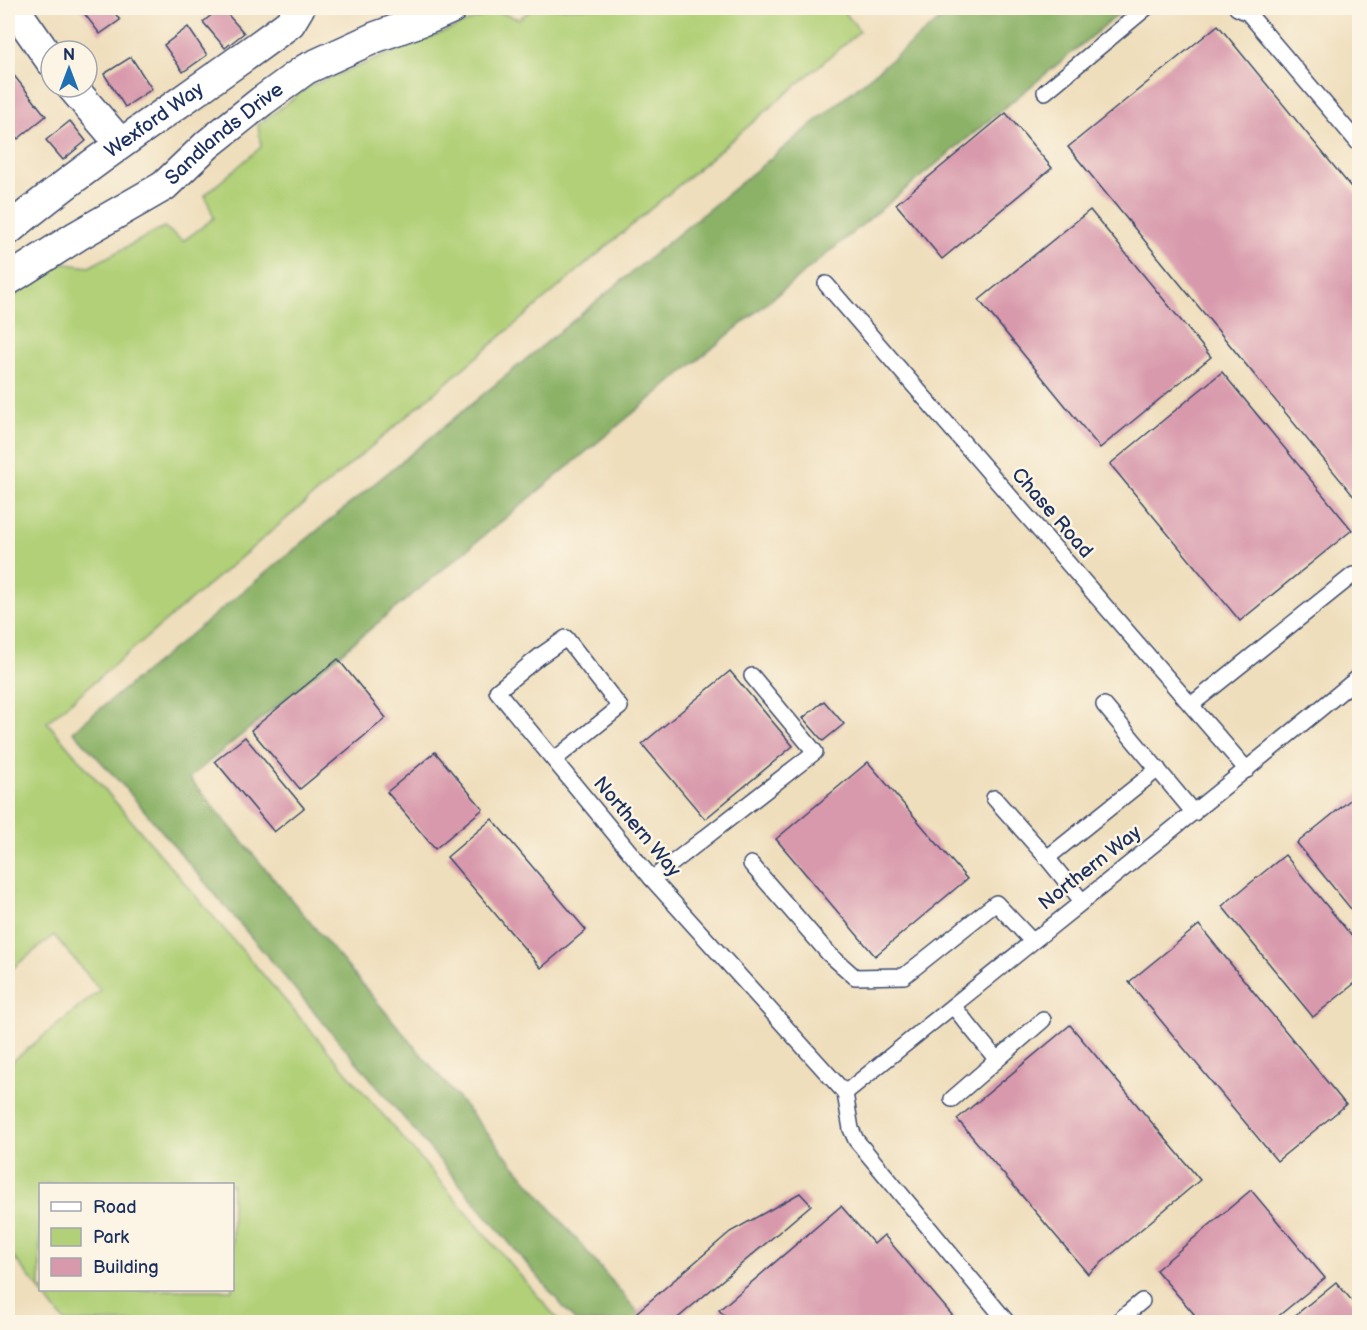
<svg xmlns="http://www.w3.org/2000/svg" width="1367" height="1330" viewBox="0 0 1367 1330" font-family="'Balsamiq Sans',sans-serif">
<style>
.green{fill:#b1d077;stroke:#66806a;stroke-width:1.5;fill-rule:evenodd}
.forest{fill:#8cb268;stroke:#547063;stroke-width:1.5}
.building{fill:#d899ac}
.lines{fill:none;stroke-linecap:round;stroke-linejoin:round}
.service-casing{stroke:#3b496c;stroke-width:18}
.minor-casing{stroke:#3b496c;stroke-width:33}
.service{stroke:#fff;stroke-width:15}
.minor{stroke:#fff;stroke-width:30}
.labels{text-anchor:middle;dominant-baseline:central;stroke-width:5;stroke-linejoin:round;paint-order:stroke}
.street-label{font-size:20px;fill:#1b2f5e;stroke:#fcf5e5}
</style>
<rect width="100%" height="100%" fill="#fcf5e5"/>
<filter id="ink" filterUnits="userSpaceOnUse"><feTurbulence type="fractalNoise" baseFrequency=".0167" numOctaves="2"/><feDisplacementMap in="SourceGraphic" scale="12" xChannelSelector="R" yChannelSelector="G"/><feConvolveMatrix kernelMatrix="1 2 1 2 8 2 1 2 1" color-interpolation-filters="sRGB"/></filter>
<filter id="wash" filterUnits="userSpaceOnUse"><feTurbulence type="fractalNoise" baseFrequency=".008" numOctaves="4" result="noise"/><feDisplacementMap in="SourceGraphic" scale="24" xChannelSelector="R" yChannelSelector="G"/><feGaussianBlur stdDeviation="1.35" result="paint"/><feColorMatrix in="noise" values="0 0 0 0 0 0 0 0 0 0 0 0 0 0 0 0 0 1.4 0 .05"/><feComposite in="paint" operator="in"/></filter>
<g filter="url(#wash)">
<rect width="100%" height="100%" fill="#efdebc"/>
<path class="green" d="M533,8h308l19,23 -813,691 513,600h-495l-57,-72v-185l92,-75 -46,-55 -46,37v-668l21,-22 31,-19 29,4 75,-40 19,14 31,-23 -9,-23 56,-48 -3,-22 52,-39 185,-75 24,8zM40,1184h192v106h-192z"/>
<polygon class="forest" points="954,8 1126,8 189,778 646,1322 576,1322 127,790 73,731"/>
<g id="blocks">
<g class="building">
<polygon points="80,8 111,8 120,20 100,34"/>
<polygon points="220,8 222,8 244,33 225,48 203,22"/>
<polygon points="1218,25 1360,198 1360,504 1068,147"/>
<polygon points="188,27 207,55 183,72 164,45"/>
<polygon points="131,57 152,89 125,107 104,74"/>
<polygon points="8,68 46,116 18,139 8,126"/>
<polygon points="1006,113 1052,168 942,259 896,204"/>
<polygon points="70,121 86,141 63,160 46,140"/>
<polygon points="1090,210 1211,357 1100,448 979,300"/>
<polygon points="1222,372 1352,530 1240,621 1110,464"/>
<polygon points="338,659 386,718 300,789 251,730"/>
<polygon points="730,671 793,746 705,819 642,744"/>
<polygon points="824,701 844,724 823,741 803,718"/>
<polygon points="245,737 304,808 274,832 215,761"/>
<polygon points="435,752 483,809 435,849 387,792"/>
<polygon points="868,762 967,879 875,956 776,839"/>
<polygon points="1360,792 1360,920 1297,843"/>
<polygon points="492,819 586,930 541,968 447,857"/>
<polygon points="1285,855 1360,946 1360,979 1313,1017 1222,906"/>
<polygon points="1199,925 1346,1105 1277,1161 1129,982"/>
<polygon points="1070,1025 1200,1180 1088,1274 957,1119"/>
<polygon points="1251,1190 1325,1278 1271,1322 1184,1322 1194,1314 1156,1270"/>
<polygon points="800,1193 811,1205 673,1322 646,1322 637,1312 730,1232"/>
<polygon points="841,1206 874,1244 884,1235 958,1322 730,1322 719,1310"/>
<polygon points="1336,1282 1360,1310 1360,1322 1287,1322"/>
</g>
</g>
</g>
<g filter="url(#ink)">
<use href="#blocks" fill-opacity="0" stroke="#3b496c" stroke-width="1.5"/>
<g class="lines">
<defs>
<g id="service">
<polyline points="1237,8 1248,13 1360,145"/>
<polyline points="1045,92 1146,8"/>
<polyline points="826,284 1247,770"/>
<polyline points="1104,705 1194,813"/>
<polyline points="1191,705 1353,575"/>
<polyline points="554,760 620,707 566,638 540,656 497,691 652,879 845,1093 851,1129 856,1140 1007,1322"/>
<polyline points="994,798 1047,858 1082,901"/>
<polyline points="1047,858 1158,769"/>
<polyline points="751,864 829,954 855,977 904,976 996,903 1032,941"/>
<polyline points="652,879 815,752 752,676"/>
<polyline points="997,1060 1043,1020"/>
<path d="M845,1093c171,-139 345,-276 515,-417"/>
<polyline points="952,1099 997,1060 953,1006"/>
<polyline points="1117,1322 1142,1301"/>
</g>
<g id="minor">
<polyline points="14,8 51,61"/>
<polyline points="72,87 120,143"/>
<path id="s1" d="M8,230c90,-75 189,-137 282,-207l9,-15"/>
<path id="s2" d="M8,280l69,-44 87,-50 44,-42 54,-43 44,-32 70,-32 56,-20 20,-9"/>
</g>
</defs>
<use href="#service" class="service-casing"/>
<use href="#minor" class="minor-casing"/>
<use href="#service" class="service"/>
<use href="#minor" class="minor"/>
</g>
</g>
<g class="labels">
<g class="street-label">
<text stroke="none"><textPath href="#s1" startOffset="183">Wexford Way</textPath></text>
<text stroke="none"><textPath href="#s2" startOffset="262">Sandlands Drive</textPath></text>
<text transform="translate(1052 513) rotate(49)">Chase Road</text>
<text transform="translate(637 827) rotate(50)">Northern Way</text>
<text transform="translate(1090 868) rotate(-38)">Northern Way</text>
</g>
</g>
<rect width="1367" height="1330" fill="none" stroke="#fcf5e5" stroke-width="30"/>
<rect x="39" y="1183" width="195" height="108" fill="#fcf5e5" stroke="#a2a6af" stroke-width="1.5"/>
<rect x="51" y="1202" width="30" height="9" fill="#ffffff" stroke="#a2a6af" stroke-width="1.5"/>
<text x="93" y="1213" font-size="18" fill="#1b2f5e">Road</text>
<rect x="51" y="1228" width="30" height="18" fill="#b1d077" stroke="#a2a6af" stroke-width="1.5"/>
<text x="93" y="1243" font-size="18" fill="#1b2f5e">Park</text>
<rect x="51" y="1258" width="30" height="18" fill="#d899ac" stroke="#a2a6af" stroke-width="1.5"/>
<text x="93" y="1273" font-size="18" fill="#1b2f5e">Building</text>
<g transform="translate(69 69)"><circle r="28" fill="#fcf5e5" stroke="#a2a6af" stroke-width="1.5"/>
<path d="M0-4.5L10 22L0 15L-10 22Z" fill="#1f6fb2"/>
<text y="-9" font-size="16" font-weight="bold" text-anchor="middle" fill="#1b2f5e">N</text>
</g>
</svg>
